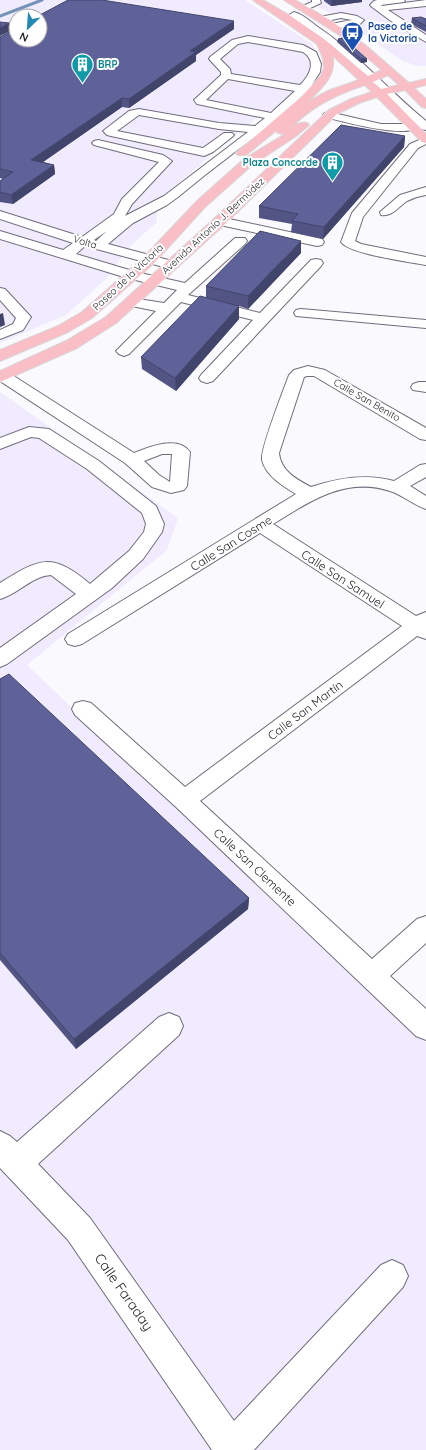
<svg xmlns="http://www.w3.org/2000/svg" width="426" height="1450" viewBox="0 0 426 1450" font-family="Quicksand,sans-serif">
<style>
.built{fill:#f0ebff;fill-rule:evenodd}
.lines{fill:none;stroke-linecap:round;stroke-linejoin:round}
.stream{stroke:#7493b8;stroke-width:3}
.minor-casing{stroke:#716c7c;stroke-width:2}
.major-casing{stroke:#d8d7d8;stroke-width:2}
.minor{fill:#fff;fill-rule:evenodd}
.major{fill:#fabec6;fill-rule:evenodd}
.wall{fill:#525484}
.shaded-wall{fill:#42456b}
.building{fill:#5f6299;stroke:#42456b}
.labels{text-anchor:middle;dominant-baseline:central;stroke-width:4;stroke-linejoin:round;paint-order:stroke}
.far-transit-label{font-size:10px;font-weight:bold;fill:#164399;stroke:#fff;text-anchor:start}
.far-culture-label{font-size:10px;font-weight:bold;fill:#0d838f;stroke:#fff;text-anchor:start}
.far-street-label{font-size:10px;fill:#242329;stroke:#fff}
.street-label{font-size:12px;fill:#242329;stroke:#fff}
.near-street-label{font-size:14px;fill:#242329;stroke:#fff}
</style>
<rect width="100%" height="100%" fill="#faf9fd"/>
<g class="built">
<path d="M0,0h245l67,44 7,16 2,14 -18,22 -42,19 -13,9 -91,77v21l-30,27 -20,29 -41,37 -66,28zM16,16h24v24h-24z"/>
<polygon points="305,0 426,0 426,66 417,66 412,65 408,62 404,62 343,20"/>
<polygon points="0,392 178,518 167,550 27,665 426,1043 426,1450 0,1450"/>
</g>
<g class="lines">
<polyline class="stream" points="0,16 42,0"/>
<defs>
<g id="minor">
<polygon points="312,0 320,0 321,3 306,10 300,10 298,8 312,2"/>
<polygon points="377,0 405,0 404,2 381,5 382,6 426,0 426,6 388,10 426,35 426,42 391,21 372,7 370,5 374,1"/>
<path d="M294,12c8,2 15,8 21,13 41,27 73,65 111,96v9l-4,-1c-26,-22 -49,-46 -74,-70 -18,-16 -37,-29 -57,-42l-2,-2z"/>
<polygon points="341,13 357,16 364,20 360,24 334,29 329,26 331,24 352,20 341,18 322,22 317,19 319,17"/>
<path d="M248,36l55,9 13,7 5,12 -1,8 -12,19 -38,34 -65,50 -27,22 -11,8 -34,18 -25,21 68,18 2,3 -2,3 -5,1 -86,-23 -9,8 60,18 49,11 50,-45h10l2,3 -2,3 -57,51 72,18 51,-53 5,-1 5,1 2,3 -2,3 -108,115 -6,2 -6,-2 -2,-3 2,-3 52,-55 -72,-18 -52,52 -5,2 -5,-2 -3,-3 40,-40 -29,-6 -2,-3 2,-3 5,-1 32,5 13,-13 -50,-12 -127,-39v-8l63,19 10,-7 -73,-24v-8l82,26 32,-23 8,-15 37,-37 -65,-17 -2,-2 2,-2 4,-1 65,15 9,6 -40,43 -7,12 39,-20 84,-64 -29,-3 -80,-14 -22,16 86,17 21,-15h8l2,2 -2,2 -19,15 -9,4 -93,-20 -4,-1 -4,-4 26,-20 10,-2 80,14 36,3 10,-8 -68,-14 -3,-4 27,-25v-3l-12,-13 1,-2 22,-17zM248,42l55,10c14,9 7,23 -3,33l-69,-11 -1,-5 -10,-10 18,-15zM228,79l67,12 -24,22 -65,-13zM107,231l-11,10 -2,-1z"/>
<path d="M329,112l52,12h30l6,3c-10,12 -77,-6 -92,-10l-2,-2 2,-2z"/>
<path d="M426,137v7l-8,4 -55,69 -8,24 6,3 65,13v8c-16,-3 -77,-11 -85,-23l11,-29 58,-69z"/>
<path d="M426,187v8c-7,1 -13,3 -19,6 -9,6 -15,16 -26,14l-1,-3 20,-17z"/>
<polygon points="220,217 317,238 322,239 324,242 322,245 317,246 215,224 214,221 215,218"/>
<polygon points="0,288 5,289 31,317 23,330 0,339 0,330 13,324 16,318 0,300"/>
<polygon points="301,309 426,320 426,328 296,316 294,313 296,310"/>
<path d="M308,366l17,4 101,58v12l-6,-1 -106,-63h-7l-3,1 -25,76c2,18 17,26 32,34 27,-9 55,-14 83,-6l26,-16 6,-1v13l-16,9 16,10v13c-13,-4 -23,-14 -36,-18 -45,-15 -81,11 -117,33l143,92 10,-4v27l-9,-3 -217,165 172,158 45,-40 9,-3v27l-36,33 36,33v31l-10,-4 -240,-229 -101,-92 -3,-6 3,-6 8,-2 8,2 94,84 217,-161 -142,-93 -178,111 -7,2 -7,-2 -3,-5 3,-5 228,-140c-13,-8 -30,-18 -34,-34 -2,-11 22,-71 27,-85l5,-5z"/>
<path d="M3,371l6,2 125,80c15,-6 44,-18 56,-1l-3,34 -3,4 -13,3 -19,-6 -27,-24 -125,-82v-9zM162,454h10l-2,28 -11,-7 -15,-14z"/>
<polygon points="419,382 426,382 426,392 413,390 411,387 413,384"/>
<path d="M29,427l20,2 50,32 57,45 8,18 -2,8 -19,27 -31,29 -105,76 -7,3v-19l76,-54 -25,-19c-19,1 -33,19 -51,24v-16c40,-25 52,-31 90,1l39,-33 15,-19 2,-8 -4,-11 -55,-44 -48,-31 -8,-1 -31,12v-11z"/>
<polygon points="169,1013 179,1017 183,1026 179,1035 38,1164 90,1218 234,1421 381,1265 392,1260 403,1265 408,1276 403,1287 254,1450 212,1450 68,1240 0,1168 0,1131 10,1136 17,1142 159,1017"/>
</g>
<path id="major" d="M253,0h10l29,17 32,22 44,37 14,-6 -41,-34 -57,-36h11l35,20 35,25 44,38 17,-4v6l-12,3 12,11v9l-4,-1 -17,-17 -18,4 39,40v9l-4,-1 -45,-45 -18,6 -22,11 -112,110 -109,99 -39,25 -77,34v-11l66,-30 40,-24 109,-99 114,-108 22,-11 21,-7 -7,-7c-31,10 -56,23 -78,47 6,-5 12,-11 20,-9l2,2 -13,11 -44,29 -47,42 -51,56 -62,55 -24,14 -68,29v-11l58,-24 24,-14 62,-55 53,-56 47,-42 41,-25 -7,-1 -2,-2 2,-2 -32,26h-8l-2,-2 65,-56 20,-21 3,-8 -1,-10 -6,-14zM332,55l27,25 -29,10 -23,12c13,-12 31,-27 25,-47zM388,75l11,10 -18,4 -8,-7z"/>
</defs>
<use href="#minor" class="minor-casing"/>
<use href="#major" class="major-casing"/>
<use href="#minor" class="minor"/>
<use href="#major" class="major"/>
</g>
<g class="wall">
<polygon points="324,0 362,0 362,2 331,6 324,1"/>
<polygon points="412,18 426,19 426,32 411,24"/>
<polygon points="234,29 196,55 196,61 129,108 122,107 43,162 54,165 55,174 13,204 0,202 0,181 3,179 0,178 0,37"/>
<polygon points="338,39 367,59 367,62 361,63 337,42"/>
<polygon points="405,136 404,147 323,239 291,232 292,224 259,218 259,206"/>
<polygon points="301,253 248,309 239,306 239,319 176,391 142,369 141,357 206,298 206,286"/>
<polygon points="0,679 249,898 248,909 76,1049 0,960"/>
</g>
<g class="shaded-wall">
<polygon points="332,0 362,0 362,2 331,6"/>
<polygon points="234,21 234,29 196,55 196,61 129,108 129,99 190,51"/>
<polygon points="9,23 10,31 0,36 0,28"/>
<polygon points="361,59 367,59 367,62 361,63"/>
<polygon points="122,98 122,107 33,169 31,160"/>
<polygon points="405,136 404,147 323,239 324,227"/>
<polygon points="54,165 55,174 13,204 11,195"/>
<polygon points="301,241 301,253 248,309 248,296"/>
<polygon points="239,306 239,319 176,391 175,378"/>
<polygon points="3,313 5,325 0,327 0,314"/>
<polygon points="249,898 248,909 76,1049 74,1039"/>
</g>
<g class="building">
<polygon points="68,0 102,0 234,21 190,51 196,52 129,99 122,98 31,160 54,165 11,195 0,192 0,181 13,172 0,169 0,37 16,28 16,40 40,40 40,16 38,16"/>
<polygon points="421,17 426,19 426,26 412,18"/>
<polygon points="0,22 9,23 0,28"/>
<polygon points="343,38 367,59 361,59 338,39"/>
<polygon points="341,125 405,136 324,227 292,221 298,214 259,206"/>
<polygon points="260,231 301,241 248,296 206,286"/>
<polygon points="200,296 239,306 175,378 141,357"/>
<polygon points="9,674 249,898 74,1039 0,953 0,679"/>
</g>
<defs>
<symbol id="bus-pin" viewBox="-11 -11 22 30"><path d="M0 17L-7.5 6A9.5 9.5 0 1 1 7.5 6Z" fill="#1a4fb4" stroke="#fff"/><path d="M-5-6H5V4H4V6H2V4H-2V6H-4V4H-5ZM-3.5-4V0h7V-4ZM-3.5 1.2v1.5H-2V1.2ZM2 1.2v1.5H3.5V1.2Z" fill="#fff"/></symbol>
<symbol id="building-pin" viewBox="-11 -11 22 30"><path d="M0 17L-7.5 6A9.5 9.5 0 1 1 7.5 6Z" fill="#0f9aa8" stroke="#fff"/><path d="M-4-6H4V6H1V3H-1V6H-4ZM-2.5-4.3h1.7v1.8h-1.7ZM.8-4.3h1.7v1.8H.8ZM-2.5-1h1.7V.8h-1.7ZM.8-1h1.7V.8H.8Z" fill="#fff"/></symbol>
</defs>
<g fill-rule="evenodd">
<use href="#bus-pin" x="340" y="20" width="25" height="34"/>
<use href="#building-pin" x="70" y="52" width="25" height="34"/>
<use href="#building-pin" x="320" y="150" width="25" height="34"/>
</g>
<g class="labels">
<g class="far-transit-label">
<text x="368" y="26">Paseo de<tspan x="368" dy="12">la Victoria</tspan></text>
</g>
<g class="far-culture-label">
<text x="98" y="64">BRP</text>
<text x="318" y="162" text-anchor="end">Plaza Concorde</text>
</g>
<g class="far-street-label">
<text transform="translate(213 226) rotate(-43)">Avenida Antonio J. Bermúdez</text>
<text transform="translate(85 242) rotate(17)">Volta</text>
<text transform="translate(128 277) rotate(-43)">Paseo de la Victoria</text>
<text transform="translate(367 400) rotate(30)">Calle San Benito</text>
</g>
<g class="street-label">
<text transform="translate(231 543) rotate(-32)">Calle San Cosme</text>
<text transform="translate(343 579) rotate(33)">Calle San Samuel</text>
<text transform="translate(305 710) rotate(-37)">Calle San Martín</text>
<text transform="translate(255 867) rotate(43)">Calle San Clemente</text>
</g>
<g class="near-street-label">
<text transform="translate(124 1292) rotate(55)">Calle Faraday</text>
</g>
</g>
<g transform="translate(28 28) rotate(205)"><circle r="19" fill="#ffffff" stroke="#a7a7a9"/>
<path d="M0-3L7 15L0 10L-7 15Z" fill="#2489b2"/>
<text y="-6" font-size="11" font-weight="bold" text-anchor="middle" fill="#242329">N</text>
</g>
</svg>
